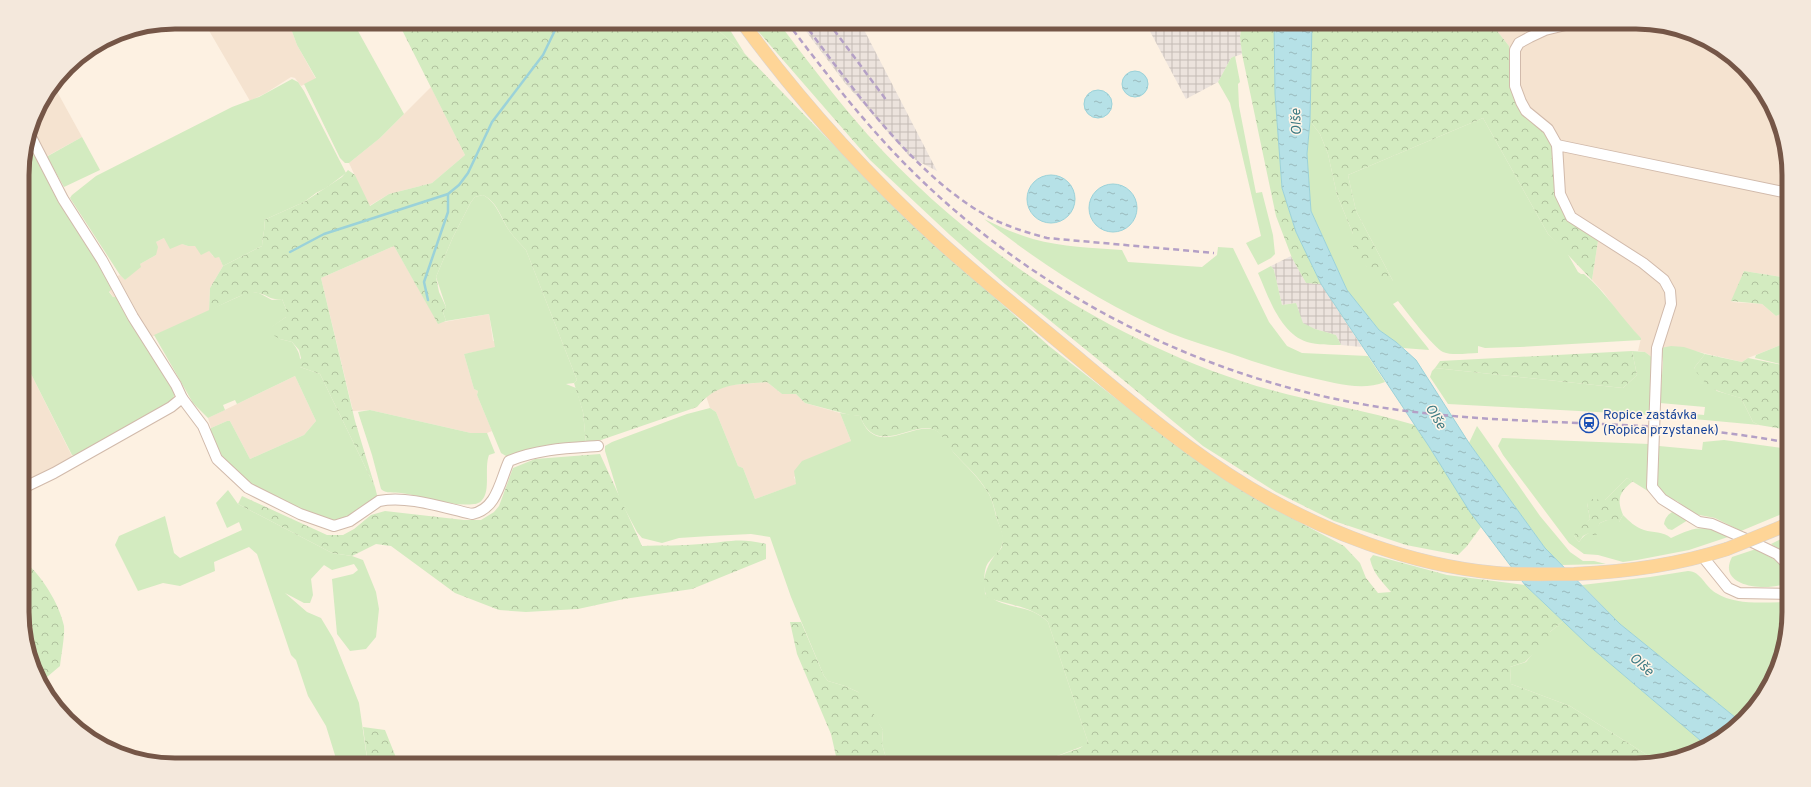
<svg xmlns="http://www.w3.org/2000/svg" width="1811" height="787" viewBox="0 0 1811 787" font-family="Overpass,sans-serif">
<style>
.residential{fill:#f5e3d0}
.industrial{fill:url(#industrial-grid)}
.green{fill:#d3ebc0}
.forest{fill:url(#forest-crowns)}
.water{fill:url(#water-ripples);stroke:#9bd2d9}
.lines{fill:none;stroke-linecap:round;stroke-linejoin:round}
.stream{stroke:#9bd2d9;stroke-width:2.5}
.minor-casing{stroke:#d1baab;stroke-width:12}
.major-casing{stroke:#dbd3cf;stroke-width:14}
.minor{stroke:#fff;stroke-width:10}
.major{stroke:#fed597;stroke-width:13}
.rail{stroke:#b4a0c6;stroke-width:2.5;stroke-dasharray:6 4;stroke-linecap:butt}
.major-bridge-casing{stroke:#dbd3cf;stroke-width:14;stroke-linecap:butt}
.major-bridge{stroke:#fed597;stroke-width:13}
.labels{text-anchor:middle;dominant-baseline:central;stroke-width:3;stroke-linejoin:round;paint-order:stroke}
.transit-label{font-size:13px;fill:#164399;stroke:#fff5e9;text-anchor:start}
.water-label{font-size:14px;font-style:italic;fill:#3d7a83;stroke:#fff5e9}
.rim{fill:none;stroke:#755647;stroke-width:5}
</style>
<defs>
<pattern id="industrial-grid" width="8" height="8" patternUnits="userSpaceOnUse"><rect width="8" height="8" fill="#ece3dd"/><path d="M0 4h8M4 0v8" fill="none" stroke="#c4bbb5"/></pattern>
<pattern id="forest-crowns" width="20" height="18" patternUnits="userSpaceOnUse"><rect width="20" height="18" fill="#d3ebc0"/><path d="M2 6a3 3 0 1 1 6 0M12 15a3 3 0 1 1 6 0" fill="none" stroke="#b0c19e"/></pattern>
<pattern id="water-ripples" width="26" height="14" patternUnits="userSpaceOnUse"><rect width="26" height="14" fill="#b6e1e7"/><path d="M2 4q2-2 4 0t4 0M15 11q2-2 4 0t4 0" fill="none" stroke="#99b9bd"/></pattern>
</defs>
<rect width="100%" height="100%" fill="#fdf1e2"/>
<g class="residential">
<polygon points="204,22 291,22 290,26 297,45 316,79 301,86 295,78 291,77 266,93 250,101"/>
<polygon points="1490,22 1636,22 1694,34 1729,53 1757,82 1777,116 1788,155 1788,278 1744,271 1732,302 1762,304 1776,316 1788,311 1788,342 1748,358 1742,362 1695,351 1653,358 1645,352 1638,351 1641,338 1626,323 1604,293 1592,280 1598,241 1567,219 1514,85 1509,46"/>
<polygon points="54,86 82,137 40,160 29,140 38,107"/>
<polygon points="431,87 465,155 432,183 389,194 369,206 349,163 380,138"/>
<polygon points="164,238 188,246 195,246 209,251 213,256 219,257 223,266 210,288 209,311 145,340 109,291 114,286 110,279 120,275 125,280 140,264 156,255 156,242"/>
<polygon points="394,246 438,323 489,314 493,341 495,341 495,348 464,354 474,389 478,391 477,395 492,431 487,433 471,433 370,410 353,411 321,278"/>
<polygon points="23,349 30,360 31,364 28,368 73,458 23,483"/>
<polygon points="295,376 316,421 304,435 250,459 230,421 227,421 211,428 208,418"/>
<polygon points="767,382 782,394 796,394 805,403 840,413 851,441 794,477 797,484 755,499 743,468 738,466 716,412 710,408 706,396 718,389 731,385"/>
</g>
<g class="industrial">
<polygon points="799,22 860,22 937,171 910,157 845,83"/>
<polygon points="1145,22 1242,22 1240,37 1242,54 1231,58 1218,82 1186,99"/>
<polygon points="1291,256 1306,283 1321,284 1362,347 1341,345 1336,335 1308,327 1302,323 1296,303 1282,305 1274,270 1271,266"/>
</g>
<g class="green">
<polygon points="291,22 353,22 404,114 380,138 349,163 345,163 340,158 304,84 316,78 297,45 290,26"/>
<polygon points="710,22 725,22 745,54 709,22"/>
<polygon points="1235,56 1240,82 1238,84 1239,106 1256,193 1262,192 1273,235 1275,254 1271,258 1258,265 1246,243 1261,236 1230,103 1218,82 1231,58"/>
<path d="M292,79l6,3 6,9 42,82 -20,15 -10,5 -12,9 -40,18c2,8 -2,17 -2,26l-39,20 -4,-9 -4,1 -6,-7 -8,4 -6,-9h-7l-6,-2 -12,5 -6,-11 -8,4 2,5 -2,8 -16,9 1,3 -16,13 -5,-5 -50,-77 2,-3 24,-19 136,-69 27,-10z"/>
<path d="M1483,118l65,116 18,17 12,21 3,2h3c22,18 37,44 57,64v2l-121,7 -35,1 -7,-2v7c-10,0 -25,3 -35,-1 -10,-5 -37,-41 -45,-51l-5,3 35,44 1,2 -26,-2 -24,-18 -32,-40 -36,-79 -4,-57 3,-33 10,13 8,20 9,41 16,39v14l13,18 27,15 -37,-70 -8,-36z"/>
<polygon points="82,137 100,170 64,187 48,159 48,156"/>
<polygon points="29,140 114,286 109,292 113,297 119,297 174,391 174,396 171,402 75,456 72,455 28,368 31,364 23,349 22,165"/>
<path d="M483,195c15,8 18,25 28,38 4,6 10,11 15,17l51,130 -3,3 -8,1 10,4 7,24 3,31 -80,13 -5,-3 -24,-58 1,-4 -4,-2 -10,-35 31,-7 -6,-33 -43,7 -3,-9 3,-5 -10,-30 17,-40 18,-35 4,-5z"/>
<path d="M984,219c16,8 32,15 49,20 29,8 60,9 89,11l6,12 74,5 15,-12 1,-8 15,1 36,74 18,24 15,7 66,3 17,26c-25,10 -52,0 -77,-5 -26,-6 -51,-14 -76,-23 -20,-7 -42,-13 -62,-21 -68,-29 -129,-69 -186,-114z"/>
<path d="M1271,266l3,4 8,35 14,-2 7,20 12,6 21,6 5,10c-11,0 -23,0 -34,-3 -27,-9 -39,-46 -49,-69z"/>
<path d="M249,292l10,1 13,7 10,-1 4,10v8l-14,10 8,12 12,3c7,9 9,14 8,25l20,7 55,113 2,8 -2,4 -33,23 -20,-2 -68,-33 -28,-23 -13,-21 -3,-12 1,-3 16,-7h3l20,38 54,-24 12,-14 -21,-45 -58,28 -2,-4 -12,5 2,5 -17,8 -15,-15 -39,-68z"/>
<polygon points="1788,342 1788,366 1755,358 1756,355"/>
<polygon points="1671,346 1684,347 1705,354 1694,368 1717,391 1741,398 1753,422 1759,425 1672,417 1673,412 1704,415 1705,407 1660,403 1663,362 1661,348"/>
<polygon points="1632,351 1645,352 1653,358 1651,415 1448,404 1430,377 1432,371 1435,368 1623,388 1637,375"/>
<path d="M710,408l6,4 22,54 5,2 12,31 41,-15 -2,-13 8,-10 49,-20 -11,-28 20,3c15,41 47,9 71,13 12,1 17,17 24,25 11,12 23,23 32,37 5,7 7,17 9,25 2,7 6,14 7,21 1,16 -12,18 -17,30 -3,9 -1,19 -1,27 6,3 11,7 17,9 17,6 33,5 46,19l40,120 -2,3 -53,20h-145l-6,-21 1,-14 -25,-38 -13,-6 -17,-5 -4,-5 -33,-79 -21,-60 -19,-3 -41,2 -31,2 -17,5 -20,-5 -5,-6 -17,-32 -15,-49v-5l7,-4 75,-28z"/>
<path d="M370,410l101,23h16l8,20 -6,2c-5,13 2,36 -7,45 -1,2 -5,4 -8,4 -24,3 -49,-8 -73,-11 -6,-1 -16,1 -20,-4l-9,-34 -14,-43z"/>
<polygon points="1477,426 1540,516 1570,552 1583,561 1594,561 1606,564 1562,565 1545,548 1469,443"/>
<path d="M1502,438l147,6 -2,37 4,12 -24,-15 -22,22 -18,3 3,16 -16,17 5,6c6,-10 16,-10 21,-19l7,-3 12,2 4,-7c6,6 12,12 21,15 9,3 19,1 27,8 26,-12 33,-13 60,-2l-42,14 -52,10 -14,2 -25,-7 -14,-1 -15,-11 -66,-88 -5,-9z"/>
<polygon points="1724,440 1789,449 1789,511 1741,531 1715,518 1694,514 1677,501 1665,497 1657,487 1659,446 1702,450 1703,442"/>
<polygon points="228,490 238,504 332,553 352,556 363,560 376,592 379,609 376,637 366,649 350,651 337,634 332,579 353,574 358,570 354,564 332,570 324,565 311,579 313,595 310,603 304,603 285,593 307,612 321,618 333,638 359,703 368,765 338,765 326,726 308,696 296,660 291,655 257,554 249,547 214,562 215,571 180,586 163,583 138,591 115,545 119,536 165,516 174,553 180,558 242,530 239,522 227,528 216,503"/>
<path d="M1674,511l14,9 -16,10 -4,-1 -4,-5c1,-6 4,-10 10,-13z"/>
<polygon points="1789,535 1789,555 1771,544"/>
<path d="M1756,549l26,15 7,12 -1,6c-15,10 -73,7 -56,-25z"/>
<path d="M1688,571c13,0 17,16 28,22 21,13 49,9 73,9v10l-12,58 -19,35 -17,17 -121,-98 -38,-39 68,-8z"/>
<polygon points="1563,621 1587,644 1707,746 1686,757 1658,762 1570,706 1511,684 1510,667 1526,662 1550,632"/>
</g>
<g class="forest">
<path d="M398,22h311l36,32 157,161 147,131 116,91 48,33 45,30 86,46 16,17 6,15 12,15 13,-1c-9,-10 -18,-19 -21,-33l3,-4 74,20 78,10 38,36 -13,11v5l-25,25 -15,5 1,17 59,22 88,56 -12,3h-613l47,-17 8,-6 -40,-120c-16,-16 -41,-17 -61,-25 -7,-14 -1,-30 8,-42 2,-3 7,-6 7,-9 2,-8 -1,-16 -4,-24 -3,-10 -5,-23 -11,-31 -8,-14 -21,-25 -32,-37 -5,-5 -9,-13 -14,-19 -20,-24 -63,28 -81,-19l-10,-1 -45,-12 -9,-9h-14l-15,-12c-30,3 -49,0 -70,25l-96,33 -15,3 -3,-31 -9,-29 3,-3 -51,-130c-5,-6 -11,-11 -15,-17 -10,-13 -12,-30 -28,-38l-8,2 -4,5 -18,35 -17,40 3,15 7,15 -3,5 3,9 -8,3 -44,-78 -73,32 34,143 20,66 -55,-113 -20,-7 -3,-3 4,-6 -2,-8 -7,-8 -12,-3 -11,-6 2,-6 15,-10v-8l-4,-10c-14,1 -13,-4 -24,-6 -12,-3 -38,13 -49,18l1,-23 13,-22 39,-20c0,-9 4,-18 2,-26l40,-18 38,-25 6,-7 7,5 15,31 19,-12 43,-11 33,-28z"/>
<path d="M750,22h28c29,38 58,77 90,113 101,112 230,198 373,246 57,19 116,27 174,44l66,102 -14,19 -9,9 -52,-10 -72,-24 -58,-29 -73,-46 -81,-67 -117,-95 -55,-49 -80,-75z"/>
<polygon points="1242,22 1274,22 1275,94 1282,188 1296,232 1321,284 1306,283 1292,258 1276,216 1242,54 1240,37"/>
<polygon points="1312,22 1490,22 1509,46 1514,85 1546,132 1556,154 1567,219 1598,241 1592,280 1548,234 1483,118 1348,175 1356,211 1393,281 1387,284 1373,279 1366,266 1359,265 1353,248 1353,234 1337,195 1328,154 1320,134 1310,121"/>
<polygon points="1744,271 1788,278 1788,311 1776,316 1762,304 1731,301"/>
<polygon points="1632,351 1637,375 1623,388 1435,368 1440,361"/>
<path d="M1705,354l37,8 6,-4 40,8v64l-29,-5 -6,-3 -12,-24c-22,-6 -35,-9 -47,-30z"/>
<path d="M600,454l42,92c20,-1 40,0 59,-2 27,-2 38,-7 65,0v15l-74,30 -68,10 -46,10 -52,3 -27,-2 -44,-17 -64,-47 -15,-2 -24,12 -20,-3 -94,-49 4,-8 85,39h16l11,-6 17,-14 14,-4 79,9h17l13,-8 5,-6 14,-38 22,-9z"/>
<path d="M1627,478l6,3c-13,11 -17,17 -10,34l-4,7h-9l-3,-2 -7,3 -2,4 1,5 -4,4 -6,-3 -6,3 -4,6 -5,-6 2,-5 14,-12 -3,-16 4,-4 14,1z"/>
<path d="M23,561c17,11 37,44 41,65 1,10 -3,29 -4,40l-13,11 -5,9c-23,-41 -19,-80 -19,-125z"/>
<polygon points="790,622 801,622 824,676 828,681 845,686 858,692 864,697 883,730 882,744 888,765 838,765 831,734 797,654"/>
<polygon points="363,727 385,730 399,765 368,765"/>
</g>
<g class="water">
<polygon points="1274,22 1312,22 1310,121 1307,154 1311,211 1347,290 1379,330 1396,342 1416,360 1469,443 1545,548 1620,624 1741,722 1729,734 1707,746 1587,644 1525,585 1470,512 1430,448 1321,284 1296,232 1282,188 1275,94"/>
<circle cx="1135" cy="84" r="13"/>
<circle cx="1098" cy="104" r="14"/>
<circle cx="1051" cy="199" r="24"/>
<circle cx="1113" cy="208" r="24"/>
</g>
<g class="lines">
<g class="stream">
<polyline points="290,252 324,234 448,194 459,185 468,173 492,122 543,55 559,22"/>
<polyline points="428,300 424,282 448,212 448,194"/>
</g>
<defs>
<g id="minor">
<polyline points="1557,145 1548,129 1526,111 1521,102 1515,86 1515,50 1519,43 1530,37 1545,30 1578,22"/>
<polyline points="1788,193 1557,145 1560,194 1571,217 1643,263 1664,280 1670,291 1671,304 1657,348 1652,487 1662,499 1699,522 1712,524 1746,539 1777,554 1789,566"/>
<path d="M182,398l21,28 14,33 31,29 52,26 34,12 16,-5 29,-20c29,-6 65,7 93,13 25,-5 28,-33 37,-53 28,-12 60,-13 89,-15"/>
<polyline points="23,488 54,473 171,407 182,398 176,385 133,317 102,260 63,199 30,135"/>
<polyline points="1703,557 1728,588 1739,593 1789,594"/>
</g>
<g id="major">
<path d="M742,22c57,78 124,152 195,217 34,31 70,60 105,89 67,55 133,115 208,160 74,44 160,77 246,85 26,2 52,1 78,1 52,-2 103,-9 153,-25"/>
<polyline points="1779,528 1789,523"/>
</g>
</defs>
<use href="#minor" class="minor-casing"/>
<use href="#major" class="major-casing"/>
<use href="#minor" class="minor"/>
<use href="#major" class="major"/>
<g class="rail">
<path d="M787,22c40,53 81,106 129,153 138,134 317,218 508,238 121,14 245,6 365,30"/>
<path d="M803,22c49,66 116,160 190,197 18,9 36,14 54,19l167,15"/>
<polyline points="828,22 887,101"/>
</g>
<defs>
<polyline id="major-bridge" points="1727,549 1779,528"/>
</defs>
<use href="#major-bridge" class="major-bridge-casing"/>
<use href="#major-bridge" class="major-bridge"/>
</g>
<defs>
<symbol id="station-ring" viewBox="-11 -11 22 22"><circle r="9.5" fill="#fff5e9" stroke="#1a4fb4" stroke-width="1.5"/><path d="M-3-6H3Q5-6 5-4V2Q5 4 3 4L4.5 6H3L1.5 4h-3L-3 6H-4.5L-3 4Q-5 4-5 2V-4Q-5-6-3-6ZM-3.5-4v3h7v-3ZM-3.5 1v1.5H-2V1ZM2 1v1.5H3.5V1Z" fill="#1a4fb4"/></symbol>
</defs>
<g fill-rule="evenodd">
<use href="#station-ring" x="1578" y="412" width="22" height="22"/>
</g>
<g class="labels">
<g class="transit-label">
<text x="1603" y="416">Ropice zastávka<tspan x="1603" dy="15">(Ropica przystanek)</tspan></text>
</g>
<g class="water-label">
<text transform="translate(1297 122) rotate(-92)">Olše</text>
<text transform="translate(1435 417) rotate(58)">Olše</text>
<text transform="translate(1641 665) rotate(41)">Olše</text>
</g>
</g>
<path d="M0 0H1811V787H0ZM175 29H1636A146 146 0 0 1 1782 175V612A146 146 0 0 1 1636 758H175A146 146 0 0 1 29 612V175A146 146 0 0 1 175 29Z" fill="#f4e8dc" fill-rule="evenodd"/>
<path class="rim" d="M175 29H1636A146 146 0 0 1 1782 175V612A146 146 0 0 1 1636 758H175A146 146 0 0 1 29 612V175A146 146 0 0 1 175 29Z"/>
</svg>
